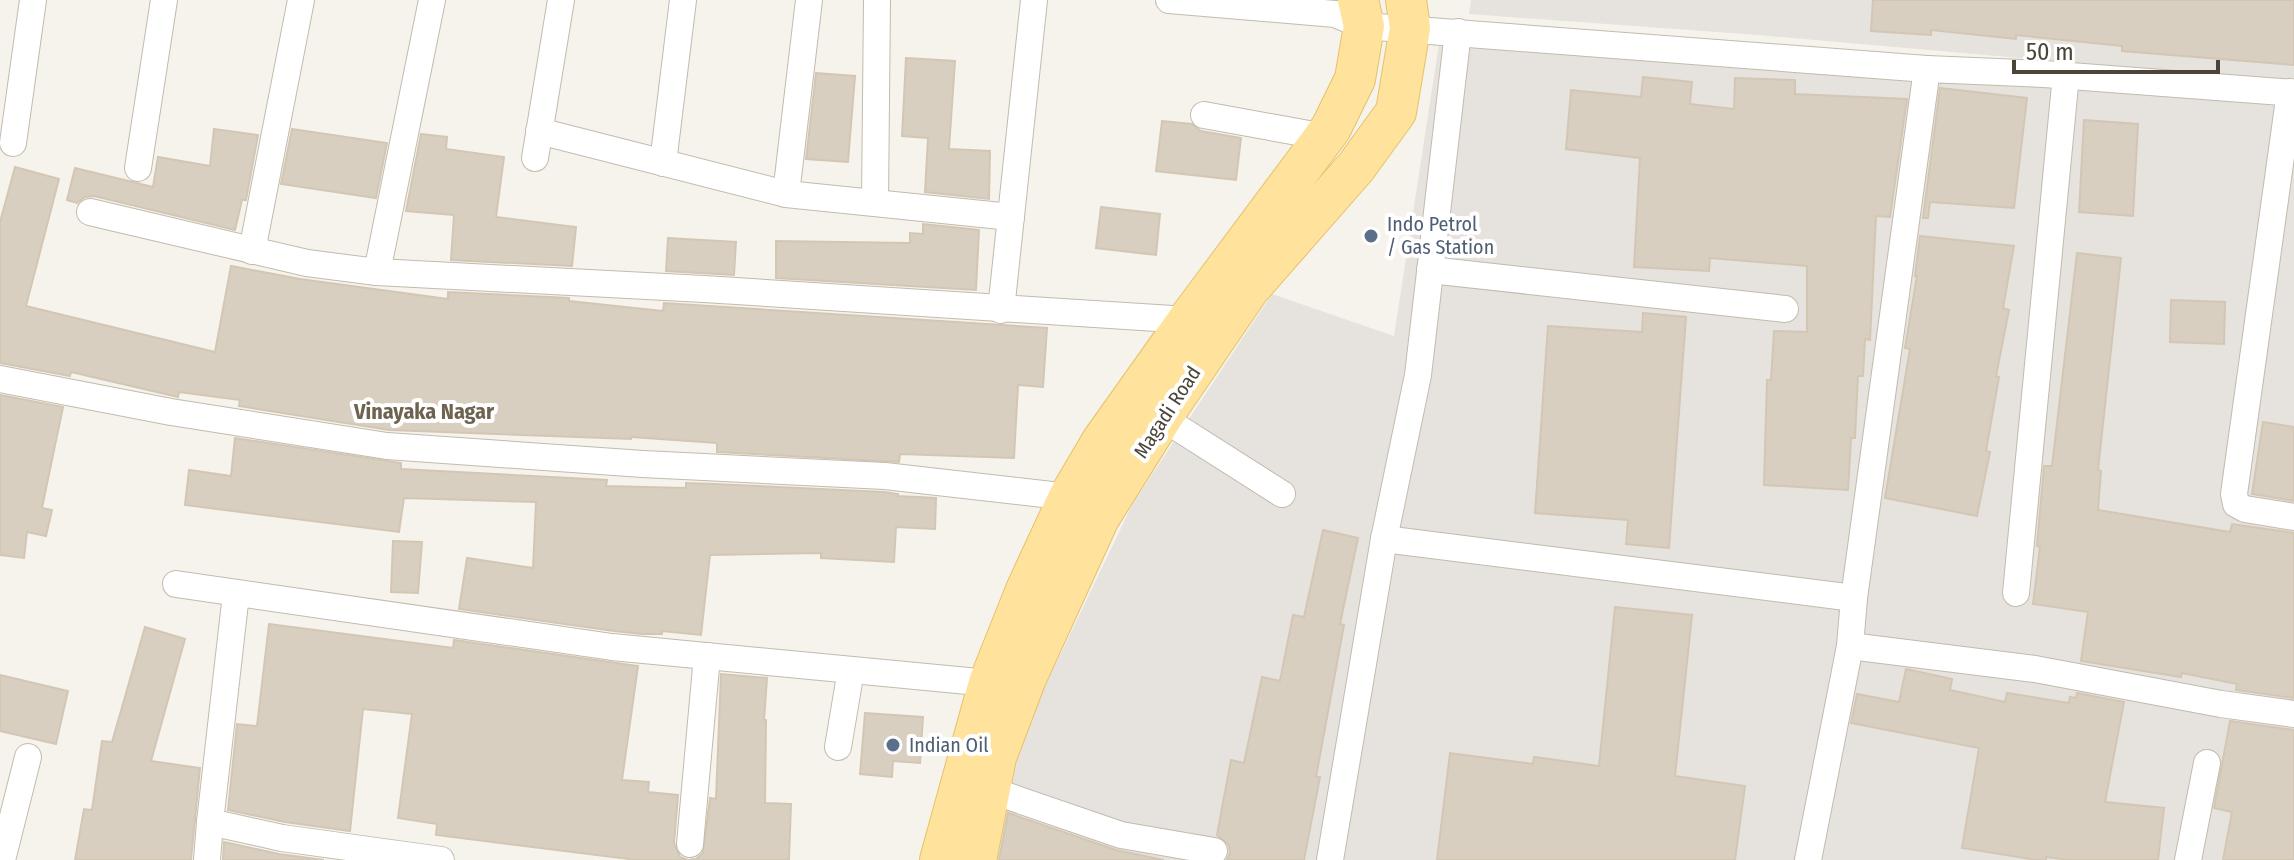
<svg xmlns="http://www.w3.org/2000/svg" width="2294" height="860" viewBox="0 0 2294 860" font-family="'Fira Sans Condensed',sans-serif">
<style>
.industrial{fill:#e6e2dd}
.building{fill:#d8cfc1;stroke:#d3c7b4;stroke-width:2}
.lines{fill:none;stroke-linecap:round;stroke-linejoin:round}
.minor-casing{stroke:#c2bbae;stroke-width:28}
.primary-casing{stroke:#e6c16a;stroke-width:42}
.minor{stroke:#fff;stroke-width:26}
.primary{stroke:#ffe39c;stroke-width:40}
.service-dot{fill:#5c6f8a;stroke:#fff;stroke-width:3}
.labels{text-anchor:middle;dominant-baseline:central;stroke-width:8;stroke-linejoin:round;paint-order:stroke}
.service-label{font-size:20px;fill:#4e5e75;stroke:#fff;text-anchor:start}
.street-label{font-size:20px;fill:#4b4439;stroke:#fff}
.neighbourhood-label{font-size:22px;font-weight:bold;fill:#6e6250;stroke:#fff}
</style>
<rect width="100%" height="100%" fill="#f6f3ec"/>
<g class="industrial">
<polygon points="1471,0 2294,0 2294,82 1758,35 1469,14"/>
<polygon points="1439,44 1904,80 2056,85 2294,107 2294,860 980,860 1008,764 1133,503 1272,294 1394,336"/>
</g>
<g class="building">
<polygon points="1873,0 2294,0 2294,65 2122,51 2122,46 2016,35 2016,39 1931,30 1931,35 1871,31"/>
<polygon points="906,58 955,61 949,149 990,151 989,199 925,192 928,138 902,136"/>
<polygon points="816,73 855,76 848,162 806,159"/>
<polygon points="1643,77 1692,82 1690,104 1734,109 1735,78 1795,80 1795,94 1907,99 1890,217 1876,216 1870,340 1865,339 1863,376 1858,376 1855,438 1851,438 1848,490 1764,485 1767,380 1771,380 1774,331 1807,332 1807,266 1710,258 1709,271 1634,267 1640,158 1566,149 1571,90 1641,97"/>
<polygon points="1940,88 2027,98 2014,208 1930,202 1928,218 1923,218"/>
<polygon points="2084,120 2138,124 2133,216 2079,212"/>
<polygon points="1162,121 1192,124 1201,131 1241,138 1236,180 1156,171"/>
<polygon points="214,129 258,135 246,200 242,200 235,230 94,196 85,197 77,203 67,200 75,168 153,187 158,157 210,166"/>
<polygon points="292,129 387,143 376,198 281,184"/>
<polygon points="421,134 447,137 446,149 504,157 496,217 576,227 572,266 451,260 454,215 406,211"/>
<polygon points="15,167 59,179 26,306 215,352 231,266 300,279 448,299 448,292 569,298 569,301 663,311 664,303 1047,328 1043,387 1018,385 1014,458 900,454 899,462 717,452 717,443 631,437 631,439 389,430 239,406 240,400 179,392 178,397 71,372 70,376 0,363 0,222"/>
<polygon points="1101,207 1160,214 1156,255 1096,248"/>
<polygon points="923,224 979,230 976,290 776,278 776,241 910,243 910,233 923,234"/>
<polygon points="1920,236 2014,246 2003,308 2009,310 1996,376 1999,377 1986,451 1990,452 1977,516 1885,498 1910,349 1905,348 1917,276 1915,276"/>
<polygon points="668,238 736,242 734,275 666,271"/>
<polygon points="2077,253 2121,258 2098,470 2101,471 2098,510 2230,532 2232,524 2294,533 2294,698 2236,690 2237,684 2182,673 2181,677 2081,661 2088,612 2033,604 2040,547 2037,546 2044,466 2052,466"/>
<polygon points="2171,300 2225,302 2224,344 2170,342"/>
<polygon points="1643,313 1686,317 1669,548 1626,544 1628,520 1535,513 1548,326 1642,332"/>
<polygon points="0,395 63,407 42,508 52,510 46,536 27,532 24,558 0,555"/>
<polygon points="2263,422 2294,427 2294,501 2252,494"/>
<polygon points="235,438 401,463 401,469 607,480 606,486 686,488 686,483 715,484 884,492 898,494 898,496 936,498 935,529 896,527 894,562 821,558 821,553 710,555 701,635 662,631 662,634 642,634 614,631 459,609 467,558 533,568 536,502 404,498 399,532 185,505 189,470 231,476"/>
<polygon points="1323,530 1358,538 1340,624 1344,625 1316,777 1320,777 1304,860 1227,860 1230,853 1229,845 1217,835 1231,760 1244,763 1262,677 1280,681 1293,615 1304,617"/>
<polygon points="393,541 422,542 418,593 391,592"/>
<polygon points="1615,607 1692,615 1675,776 1745,786 1735,860 1437,860 1450,753 1533,764 1534,757 1599,766"/>
<polygon points="269,624 453,648 454,640 638,666 622,780 649,782 648,792 678,795 674,843 680,857 688,860 696,859 703,853 710,798 716,799 721,674 767,678 764,720 766,720 765,803 791,804 789,860 637,860 436,835 437,824 398,818 412,714 363,709 350,831 285,822 228,810 237,724 257,726"/>
<polygon points="145,627 185,639 151,761 200,768 191,860 75,860 84,809 92,810 102,741 112,742"/>
<polygon points="1906,669 1952,679 1950,690 2005,702 2007,693 2069,703 2070,697 2076,698 2077,693 2124,702 2105,802 2164,808 2158,860 2069,860 2046,857 2046,860 2037,860 1962,848 1979,748 1851,723 1857,694 1899,702"/>
<polygon points="0,675 68,691 56,744 0,731"/>
<polygon points="865,713 923,717 920,763 893,761 892,777 860,774"/>
<polygon points="2230,721 2294,730 2294,860 2223,860 2232,812 2214,808"/>
<polygon points="1008,813 1116,850 1164,860 999,860"/>
<polygon points="224,842 279,854 324,860 223,860"/>
</g>
<g class="lines">
<defs>
<g id="minor">
<polyline points="1169,0 1335,14 1364,26 1927,69"/>
<polyline points="2290,92 2234,494 2236,504 2245,509 2294,517"/>
<polyline points="1204,115 1325,137"/>
<polyline points="539,131 786,194 1011,217"/>
<polyline points="13,143 33,0"/>
<polyline points="535,158 561,0"/>
<polyline points="663,163 683,0"/>
<polyline points="138,168 164,0"/>
<polyline points="786,194 809,0"/>
<polyline points="875,202 877,0"/>
<polyline points="90,212 307,263 377,272 704,289 1188,320"/>
<polyline points="252,251 301,0"/>
<polyline points="1430,270 1785,309"/>
<polyline points="377,272 432,0"/>
<polyline points="1001,310 1034,0"/>
<polyline points="0,379 171,412 387,446 643,464 885,476 1069,497"/>
<polyline points="1161,417 1282,494"/>
<polyline points="1384,539 1854,598"/>
<polyline points="176,584 612,647 989,683"/>
<polyline points="2016,593 2066,75"/>
<polyline points="236,594 210,822 282,838 441,860"/>
<polyline points="1850,646 2035,669 2221,704 2294,714"/>
<polyline points="838,747 851,670"/>
<polyline points="990,790 1121,835 1214,851"/>
<polyline points="690,844 707,656"/>
<polyline points="2,860 28,757"/>
<polyline points="207,860 210,822"/>
<polyline points="1330,860 1384,539 1418,375 1458,32"/>
<polyline points="1808,860 1850,646 1854,598 1927,69 2044,74 2294,93"/>
<polyline points="2188,860 2207,763"/>
</g>
<g id="primary">
<polyline points="940,860 989,683 1026,590 1069,497 1102,441 1188,320 1331,128 1355,79 1364,26 1358,0"/>
<polyline points="976,860 996,757 1026,678 1099,518 1166,411 1249,289 1356,167 1396,112 1410,28 1406,0"/>
</g>
</defs>
<use href="#minor" class="minor-casing"/>
<use href="#primary" class="primary-casing"/>
<use href="#minor" class="minor"/>
<use href="#primary" class="primary"/>
</g>
<g class="service-dot">
<circle cx="1371" cy="236" r="8"/>
<circle cx="893" cy="745" r="8"/>
</g>
<g class="labels">
<g class="service-label">
<text x="1387" y="224">Indo Petrol<tspan x="1387" dy="23">/ Gas Station</tspan></text>
<text x="909" y="745">Indian Oil</text>
</g>
<g class="street-label">
<text transform="translate(1167 412) rotate(-57)">Magadi Road</text>
</g>
<g class="neighbourhood-label">
<text x="424" y="411">Vinayaka Nagar</text>
</g>
</g>
<path d="M2014 60v12h204v-12" fill="none" stroke="#4b4439" stroke-width="4"/>
<text x="2026" y="60" font-size="24" fill="#4b4439" stroke="#ffffff" stroke-width="6" paint-order="stroke">50 m</text>
</svg>
